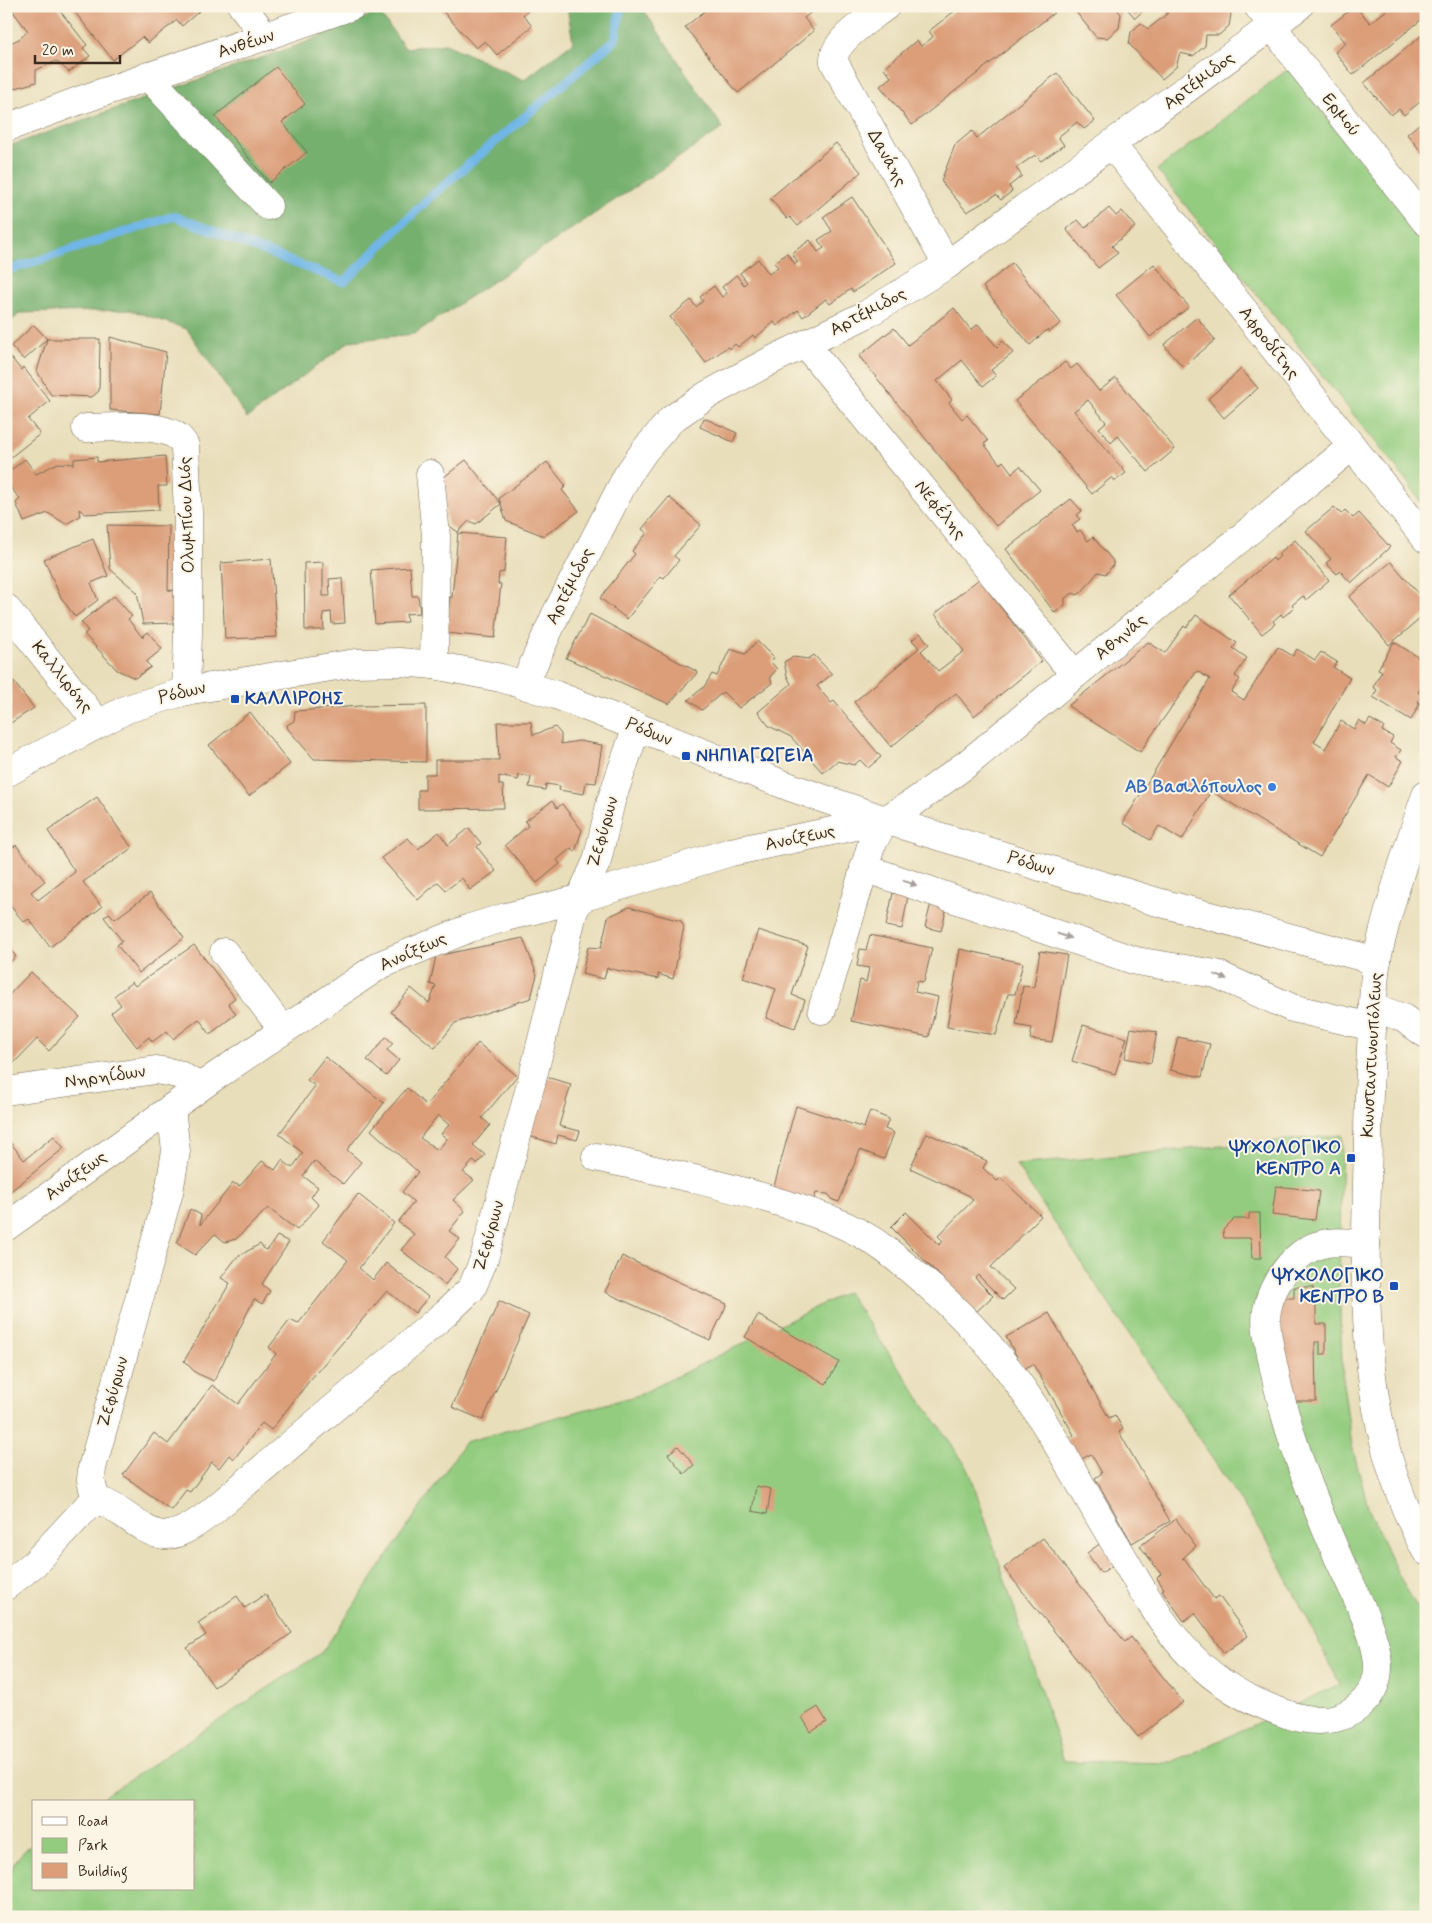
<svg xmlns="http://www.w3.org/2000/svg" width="1432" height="1923" viewBox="0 0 1432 1923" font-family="Mynerve,sans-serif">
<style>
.green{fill:#93cc7f;stroke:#677b4e}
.forest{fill:#76b06e;stroke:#586d46}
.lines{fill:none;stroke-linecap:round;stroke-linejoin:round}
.stream{stroke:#70b6e7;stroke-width:9}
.building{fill:#db9e79;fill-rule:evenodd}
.minor-casing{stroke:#786955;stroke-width:29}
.tertiary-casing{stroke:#786955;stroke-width:29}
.secondary-casing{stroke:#786955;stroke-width:29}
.minor{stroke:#fff;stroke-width:28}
.tertiary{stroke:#fff;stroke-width:28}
.secondary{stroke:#fff;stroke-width:28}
.oneway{fill:#a79f9a}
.transit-dot{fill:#1a4fb4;stroke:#fcf5e5;stroke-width:2}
.shop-dot{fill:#3f7fe0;stroke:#fcf5e5;stroke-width:2}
.labels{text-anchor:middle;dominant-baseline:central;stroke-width:4;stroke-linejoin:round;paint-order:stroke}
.street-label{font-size:18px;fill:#3b2a1e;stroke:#fcf5e5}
.transit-label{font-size:18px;font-weight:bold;fill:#164399;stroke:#fcf5e5;text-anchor:start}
.shop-label{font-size:18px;font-weight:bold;fill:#366cbe;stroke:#fcf5e5;text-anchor:end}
</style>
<rect width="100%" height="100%" fill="#fcf5e5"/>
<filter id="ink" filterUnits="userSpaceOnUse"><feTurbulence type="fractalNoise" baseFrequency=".02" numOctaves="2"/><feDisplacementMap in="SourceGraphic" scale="10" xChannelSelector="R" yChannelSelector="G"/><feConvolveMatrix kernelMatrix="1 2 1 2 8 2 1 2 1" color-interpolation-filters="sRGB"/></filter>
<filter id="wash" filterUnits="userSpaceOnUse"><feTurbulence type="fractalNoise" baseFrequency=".0096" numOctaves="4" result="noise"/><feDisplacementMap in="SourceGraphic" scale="20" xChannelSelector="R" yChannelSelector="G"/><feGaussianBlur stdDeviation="1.12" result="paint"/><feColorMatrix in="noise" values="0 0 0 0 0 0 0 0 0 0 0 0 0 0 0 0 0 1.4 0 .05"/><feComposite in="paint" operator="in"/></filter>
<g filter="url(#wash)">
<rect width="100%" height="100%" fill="#e8deba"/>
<g class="green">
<polygon points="1288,69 1426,243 1426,511 1406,480 1157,170"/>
<path d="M1342,1135l-3,154 4,95 9,62 17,64 28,62 29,51v294h-1420c0,-31 -1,-54 28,-74v46h160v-87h-98l226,-150 143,-210 174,-47 208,-103 122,178 95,291 108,2 168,-79 -70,-139 -254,-380z"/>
</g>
<polygon class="forest" points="567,6 641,6 723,128 414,334 350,341 247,418 187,329 130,310 20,313 6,326 6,147 301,44 379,12 405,48 446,44 524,80 573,42"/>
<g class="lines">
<polyline class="stream" points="6,271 174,216 344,282 429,198 615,40 621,6"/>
</g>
<g id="blocks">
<g class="building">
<polygon points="12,6 56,6 87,45 83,48 90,56 69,72 56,61 36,70 36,82 6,91 6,45 19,39 28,31 11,9"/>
<polygon points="70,6 205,6 182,26 177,20 148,43 142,37 113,60"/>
<polygon points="438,6 530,6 531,8 523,15 532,26 497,55 485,41 476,48"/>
<polygon points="661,6 700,6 697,10 666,10"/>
<polygon points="711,6 717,6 720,10 724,6 819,6 804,18 814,31 738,93 685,27"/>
<polygon points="961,6 1051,6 1055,12 912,125 880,86 891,77 884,68 917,40 921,46 933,37 929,31"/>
<polygon points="1071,6 1114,6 1121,14 1119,28 1107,38 1096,37"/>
<polygon points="1125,6 1149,6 1135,18"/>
<polygon points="1168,6 1224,6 1231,14 1229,26 1219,35 1206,35 1205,46 1193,56 1180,53 1176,67 1162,79 1129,44 1131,32 1141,23 1148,29 1167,14"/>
<polygon points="1355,6 1370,23 1387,10 1384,6 1426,6 1426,16 1353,75 1335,52 1346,43 1331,25"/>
<polygon points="1426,32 1426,97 1404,115 1399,109 1391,115 1364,83"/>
<polygon points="276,67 305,104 282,122 307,152 269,183 215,116"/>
<polygon points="1057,73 1095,121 1084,129 1077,122 1058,137 1064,145 1041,161 1035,155 1016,168 1022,176 1009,186 1012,191 1001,200 996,195 967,212 941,181 955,145 972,131 977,138"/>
<polygon points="1426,118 1426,158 1407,134"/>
<polygon points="836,143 861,172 798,226 790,217 787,219 770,198"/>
<polygon points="852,197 896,263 853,292 851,289 830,304 826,299 803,317 798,310 777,326 774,322 755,338 753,335 738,347 735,344 730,349 727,347 706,363 670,317 691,300 696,307 703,301 700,297 714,286 722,297 727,293 722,287 736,275 744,285 747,282 740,273 758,259 769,274 778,267 774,263 787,253 795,264 798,262 792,253 810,240 818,252 824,248 818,240 832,231 823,217"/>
<polygon points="1109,208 1116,216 1122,211 1135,227 1112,246 1118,253 1098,268 1066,229 1078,220 1085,228"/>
<polygon points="1012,263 1061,323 1049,332 1047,330 1030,345 983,287"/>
<polygon points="1154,264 1189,307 1150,337 1116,295"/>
<polygon points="954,308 971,330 978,324 997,347 1003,341 1013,353 991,370 996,376 983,386 962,360 937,381 952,400 949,403 962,419 967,415 988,441 984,444 1000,464 1003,461 1012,473 1020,466 1040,490 996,526 859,356 894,328 908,345"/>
<polygon points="1197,317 1215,340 1183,367 1164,345"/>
<polygon points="34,325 47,339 100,339 99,391 92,397 51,395 37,371 47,339 24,360 11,346"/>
<polygon points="110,337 166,352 160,414 110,410"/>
<polygon points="6,351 21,370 23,367 50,401 28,419 40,434 6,461"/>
<polygon points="1065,362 1071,369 1077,364 1099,391 1116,378 1175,449 1148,472 1118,436 1111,443 1099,428 1106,422 1088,400 1074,411 1126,473 1115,481 1112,477 1092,494 1015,401"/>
<polygon points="1241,369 1258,388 1224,418 1208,399"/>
<polygon points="704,418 737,433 733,442 700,427"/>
<polygon points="165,456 167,486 158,486 159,510 85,514 79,509 80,516 66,524 48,513 24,522 16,503 20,499 6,482 6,474 25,459 36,474 58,463 74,464 74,459 97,457 97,462"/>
<polygon points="466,460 501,504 476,524 469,521 458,532 448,525 440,480"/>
<polygon points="547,462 566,486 562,490 579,511 544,536 506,521 499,498"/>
<polygon points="669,497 701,525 674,556 679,560 664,578 661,576 627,619 600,598 635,554 632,551 647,533 642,529"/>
<polygon points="1071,499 1082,511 1077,515 1080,519 1072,525 1077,532 1080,530 1088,541 1093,537 1113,561 1113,565 1106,574 1098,572 1081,593 1077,595 1073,593 1065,598 1065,605 1055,613 1006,549"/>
<polygon points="1334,507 1341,514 1345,510 1353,518 1359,513 1390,547 1351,583 1340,571 1337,574 1326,563 1331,559 1306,531"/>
<polygon points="107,525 169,526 168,590 175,591 175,623 143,624 137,592 110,569"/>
<polygon points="458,533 507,537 504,572 499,573 498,584 501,584 495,638 446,633 450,597 452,597"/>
<polygon points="93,539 108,576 91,583 98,600 75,617 60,596 44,559"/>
<polygon points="1295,540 1329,580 1306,600 1303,596 1292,605 1294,608 1283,617 1281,614 1273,621 1275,624 1262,634 1229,595 1273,558 1275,561 1280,556 1278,554"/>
<polygon points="271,559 277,637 225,639 221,563"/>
<polygon points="323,562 323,596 330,596 329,579 342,578 345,623 332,624 331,612 323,613 324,630 305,630 304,563"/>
<polygon points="1391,562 1426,602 1426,614 1389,645 1349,597"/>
<polygon points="410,567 412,596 418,596 420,613 406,614 407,622 375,624 371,570"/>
<polygon points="979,579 1042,661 974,716 956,693 891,747 854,702 919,648 912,640 920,633 929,644 921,651 938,671 964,651 935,614"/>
<polygon points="114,596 132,616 128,619 142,637 148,632 162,649 146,662 151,667 135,678 117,670 84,634 88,631 81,622"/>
<polygon points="590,614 677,661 698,672 669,704 566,658"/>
<polygon points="1196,615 1237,643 1233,648 1247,658 1235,676 1240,679 1231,692 1244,700 1278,647 1293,656 1297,649 1315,660 1321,652 1337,662 1333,667 1350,678 1314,742 1325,749 1341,721 1354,729 1359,720 1366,725 1370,719 1384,727 1382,731 1393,737 1390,743 1401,750 1396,757 1403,761 1388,787 1369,775 1320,857 1211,791 1182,840 1159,826 1150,840 1123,823 1210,679 1197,671 1140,752 1068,706 1148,642 1165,653 1184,626 1186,628"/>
<polygon points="757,641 774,658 771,662 777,669 770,677 772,683 739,708 723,692 702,710 688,700 704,687 712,674 717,676 730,649 745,654"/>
<polygon points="1394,642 1426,662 1426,684 1424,683 1418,692 1422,695 1418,702 1420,703 1411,720 1373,697 1377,690 1373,687 1382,671 1378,669"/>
<polygon points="814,655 832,674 817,686 831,703 834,701 881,757 868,768 860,760 854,765 837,761 823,773 791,737 769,726 758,712 791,684 787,676 784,662 793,657 808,659"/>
<polygon points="6,672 34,708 6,726"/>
<polygon points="426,705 426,762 314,759 288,729 287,725 294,721 295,711 359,706"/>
<polygon points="250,712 290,764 249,796 209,745"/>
<polygon points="497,722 531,722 533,735 555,727 561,734 561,744 579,741 602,745 596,783 586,782 584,794 559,790 560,786 546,784 545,790 529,787 531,777 519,775 518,780 499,776 499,785 503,785 504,808 418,809 418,790 425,790 425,774 435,774 435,760 499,760"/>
<polygon points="97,797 132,848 83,882 102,907 50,947 29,919 24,922 6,901 6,837 14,847 16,845 45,881 31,892 38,900 75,872 48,831"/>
<polygon points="552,801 557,808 562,804 582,830 575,852 571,848 557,860 560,864 537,883 505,845 528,826 525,821"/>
<polygon points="469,828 481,843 477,847 496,871 470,890 462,878 446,890 438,882 418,900 381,858 408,838 418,849 439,832 448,845"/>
<polygon points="150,893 184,938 139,973 117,945 122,941 104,917 109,913 115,919"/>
<polygon points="893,893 908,896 902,929 886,926"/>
<polygon points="932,899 948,903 941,931 925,927"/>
<polygon points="629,907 681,921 684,927 673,979 658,974 658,979 607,968 604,979 582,974 588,947 601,948 608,917"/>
<polygon points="758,930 808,946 792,995 805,1000 795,1028 766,1018 776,989 743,978"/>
<polygon points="870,935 932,948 924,982 917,981 915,992 938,997 929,1037 851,1021 860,980 866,982 869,968 857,966 860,949 866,950"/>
<polygon points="523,938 537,975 531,998 455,1023 435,1048 391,1012 411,988 429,1003 436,986 430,984 436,956"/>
<polygon points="194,945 235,998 228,1003 236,1014 210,1034 199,1019 173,1039 167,1031 152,1042 149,1037 137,1047 111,1013 121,1005 114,996 132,982 135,986"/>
<polygon points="6,946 16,956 6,967"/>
<polygon points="960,949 1023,963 1015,994 1008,994 996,1035 947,1027"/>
<polygon points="1040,951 1067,955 1052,1042 1030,1039 1032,1028 1016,1025 1023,986 1034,987"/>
<polygon points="31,972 80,1017 49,1051 37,1039 12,1065 6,1060 6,998"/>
<polygon points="1083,1025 1127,1038 1115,1074 1072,1061"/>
<polygon points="1131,1028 1157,1032 1151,1063 1125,1058"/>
<polygon points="386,1037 393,1043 387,1050 399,1060 386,1076 367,1060"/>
<polygon points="1178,1037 1210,1044 1202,1077 1170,1070"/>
<path d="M478,1043l39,33 -35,42 8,7 -17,20 12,10 -8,9 -4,-3 -10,11 11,8 -21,20 12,11 -16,20 11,8 -15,18 12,12 -12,16 -44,-35 13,-16 -16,-12 16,-20 -12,-10 16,-20 -47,-42 36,-42 19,17zM438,1115l11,10 -8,9 6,5 -9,11 -18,-12z"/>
<polygon points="325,1057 384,1103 347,1150 361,1162 343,1184 314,1161 303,1176 318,1187 311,1197 319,1205 297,1230 268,1208 236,1239 225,1242 215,1234 195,1255 177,1243 190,1209 201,1215 200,1225 233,1183 240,1186 262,1161 275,1170 282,1160 292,1168 303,1153 279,1134 315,1086 307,1080"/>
<polygon points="546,1077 571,1084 559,1126 580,1131 577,1140 558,1135 556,1144 529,1136"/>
<polygon points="796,1106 864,1128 870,1111 889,1119 885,1129 894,1133 884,1159 860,1150 839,1202 833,1200 828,1194 816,1193 812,1205 773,1190"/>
<polygon points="927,1133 987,1161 983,1168 997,1181 1001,1178 1041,1216 991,1267 1014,1289 1003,1300 978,1275 975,1278 993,1296 976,1312 891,1227 906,1212 939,1245 943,1241 938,1236 973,1200 970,1196 910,1168"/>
<polygon points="54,1136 64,1148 6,1195 6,1137 24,1160"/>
<polygon points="1276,1186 1319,1191 1315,1220 1272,1215"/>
<polygon points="358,1194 394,1223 359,1268 373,1280 386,1263 428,1297 415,1313 387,1291 310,1380 271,1430 262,1423 234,1459 229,1455 219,1468 212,1462 190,1492 186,1490 171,1510 123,1475 154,1433 168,1444 212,1385 238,1404 276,1354 269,1347 290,1320 298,1324 348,1260 323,1241"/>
<polygon points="1249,1213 1260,1213 1261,1258 1252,1258 1251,1238 1224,1238 1223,1230 1234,1219 1249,1219"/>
<polygon points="277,1236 289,1242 262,1284 270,1291 262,1304 254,1299 214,1381 196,1373 184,1361 230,1283 221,1278 237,1257 260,1244 265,1250 269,1248"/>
<polygon points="622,1256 727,1304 710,1340 605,1292"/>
<polygon points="1294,1287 1313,1287 1314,1303 1316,1303 1316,1324 1326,1324 1326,1354 1320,1354 1320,1342 1315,1342 1316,1401 1286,1401 1279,1362 1279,1298 1294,1298"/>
<polygon points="499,1301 529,1315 483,1420 452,1407"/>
<polygon points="1049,1313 1109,1418 1115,1415 1123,1429 1119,1432 1170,1521 1132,1543 1095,1478 1102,1473 1091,1454 1078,1461 1066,1440 1074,1435 1033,1364 1024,1369 1006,1337"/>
<polygon points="758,1315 839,1362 826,1384 745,1337"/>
<polygon points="678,1446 694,1465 684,1474 668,1454"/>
<polygon points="756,1486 771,1489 767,1514 752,1511"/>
<polygon points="1176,1519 1196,1546 1182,1559 1184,1558 1214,1599 1219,1596 1248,1636 1224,1653 1195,1613 1184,1621 1162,1590 1164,1589 1157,1578 1161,1574 1140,1546"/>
<polygon points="1043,1538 1125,1642 1131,1637 1183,1702 1138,1737 1004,1568"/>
<polygon points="1101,1543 1115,1564 1101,1573 1087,1553"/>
<polygon points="265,1594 292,1633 214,1687 187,1648 206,1635 198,1623 237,1596 245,1608"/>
<polygon points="818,1707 827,1722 811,1732 802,1717"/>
</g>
</g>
</g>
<g filter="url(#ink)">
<use href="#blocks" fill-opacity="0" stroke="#786955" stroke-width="1"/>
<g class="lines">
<defs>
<g id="minor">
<polyline points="242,6 266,37"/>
<path d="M886,6c-16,13 -54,34 -52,56l113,203"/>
<polyline points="1258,6 1297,60 1426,222"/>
<polyline points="148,76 268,206"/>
<polyline points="6,128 78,101 352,6"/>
<polyline points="1112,145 1426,539"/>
<polyline points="805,344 1075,675"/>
<path d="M86,428c25,0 88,-9 99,18l3,67v121l-2,57"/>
<polyline points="430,474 436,536 434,665"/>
<polyline points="6,608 98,723"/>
<polyline points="524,685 556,614 627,476 645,450 672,419 707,395 770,361 867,314 947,265 1299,6"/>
<polyline points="864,868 1136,961 1216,974 1292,1008 1372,1027"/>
<polyline points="224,952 283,1030"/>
<polyline points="1373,1007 1403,1018 1426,1034"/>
<polyline points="822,1010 871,846 885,820"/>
<polyline points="6,1091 156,1070 178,1074 200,1087"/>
<path d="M596,1157c59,13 118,25 176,43 40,12 80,24 114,50 47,37 93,78 128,127 38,53 68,112 102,168 41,70 72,131 152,162 22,9 44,17 68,11 23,-6 42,-26 42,-51 0,-31 -27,-81 -40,-110 -27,-62 -52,-126 -65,-193 -3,-17 -9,-37 -6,-54 5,-26 27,-58 52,-65 16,-5 31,-2 47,-1"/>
<polyline points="6,1227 213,1078 380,965 470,928 506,917 578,899 731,852 885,820 913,803 968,763 1351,447"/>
<polyline points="96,1502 91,1480 92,1468 169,1192 176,1151 171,1108"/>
<path d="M6,1586l29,-23 51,-55 9,-6c8,-2 15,3 21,7 42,29 49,38 93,5l238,-202 25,-24 12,-29 48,-179 41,-167 24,-52 14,-60 26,-75"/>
</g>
<polyline id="tertiary" points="6,773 127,709 186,691 355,663 400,662 434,665 501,678 556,695 790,787 885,820 1154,901 1377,961"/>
<path id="secondary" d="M1426,795c-19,54 -37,108 -49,164 -4,22 -4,47 -5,70 -2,37 -4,75 -4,112 -3,143 -13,280 58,410"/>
</defs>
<use href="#minor" class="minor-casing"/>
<use href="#tertiary" class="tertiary-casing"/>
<use href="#secondary" class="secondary-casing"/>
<use href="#minor" class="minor"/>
<use href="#tertiary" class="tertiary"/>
<use href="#secondary" class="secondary"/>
</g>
<defs><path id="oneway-solid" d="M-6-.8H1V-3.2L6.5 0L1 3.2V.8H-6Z" transform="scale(1.25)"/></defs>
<g class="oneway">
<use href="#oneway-solid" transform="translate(910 883) rotate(19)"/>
<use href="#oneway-solid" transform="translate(1064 936) rotate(19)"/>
<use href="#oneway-solid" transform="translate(1221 977) rotate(21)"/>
</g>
</g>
<g class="transit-dot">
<rect x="230" y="694" width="10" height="10" rx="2.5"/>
<rect x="681" y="751" width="10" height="10" rx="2.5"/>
<rect x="1346" y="1153" width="10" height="10" rx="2.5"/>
<rect x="1389" y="1281" width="10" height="10" rx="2.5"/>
</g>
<circle class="shop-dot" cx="1272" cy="787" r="5"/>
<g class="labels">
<g class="street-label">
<text transform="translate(246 44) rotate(-18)">Ανθέων</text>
<text transform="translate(1199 81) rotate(-37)">Αρτέμιδος</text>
<text transform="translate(1341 115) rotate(51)">Ερμού</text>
<text transform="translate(887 158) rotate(61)">Δανάης</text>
<text transform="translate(868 312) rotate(-28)">Αρτέμιδος</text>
<text transform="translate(1269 343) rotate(52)">Αφροδίτης</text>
<text transform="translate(940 510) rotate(51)">Νεφέλης</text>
<text transform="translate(187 515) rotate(-92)">Ολυμπίου Διός</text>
<text transform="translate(570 586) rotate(-63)">Αρτέμιδος</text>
<text transform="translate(1121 637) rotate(-40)">Αθηνάς</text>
<text transform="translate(62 677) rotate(51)">Καλλιρόης</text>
<text transform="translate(182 693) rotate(-13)">Ρόδων</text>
<text transform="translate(649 732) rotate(22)">Ρόδων</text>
<text transform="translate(603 832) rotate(-74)">Ζεφύρων</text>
<text transform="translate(800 838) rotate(-12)">Ανοίξεως</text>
<text transform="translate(1031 864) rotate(17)">Ρόδων</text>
<text transform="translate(413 952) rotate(-24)">Ανοίξεως</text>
<text transform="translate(1372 1055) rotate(-87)">Κωνσταντινουπόλεως</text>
<text transform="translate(105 1077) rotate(-8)">Νηρηίδων</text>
<text transform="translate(76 1176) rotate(-36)">Ανοίξεως</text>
<text transform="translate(489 1236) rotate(-74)">Ζεφύρων</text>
<text transform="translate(113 1392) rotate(-74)">Ζεφύρων</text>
</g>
<g class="transit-label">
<text x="245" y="699">ΚΑΛΛΙΡΟΗΣ</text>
<text x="696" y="756">ΝΗΠΙΑΓΩΓΕΙΑ</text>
<text x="1341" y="1148" text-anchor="end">ΨΥΧΟΛΟΓΙΚΟ<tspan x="1341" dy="21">ΚΕΝΤΡΟ A</tspan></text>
<text x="1384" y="1276" text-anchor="end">ΨΥΧΟΛΟΓΙΚΟ<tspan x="1384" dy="21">ΚΕΝΤΡΟ B</tspan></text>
</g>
<g class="shop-label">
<text x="1262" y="787">ΑΒ Βασιλόπουλος</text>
</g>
</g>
<rect width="1432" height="1923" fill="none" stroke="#fcf5e5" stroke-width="25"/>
<rect x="32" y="1800" width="162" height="90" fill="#fcf5e5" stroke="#afa495"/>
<rect x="42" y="1817" width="25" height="8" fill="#ffffff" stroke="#afa495"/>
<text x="78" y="1826" font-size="15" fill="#3b2a1e">Road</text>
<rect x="42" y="1838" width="25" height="15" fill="#93cc7f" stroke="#afa495"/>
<text x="78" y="1850" font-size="15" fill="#3b2a1e">Park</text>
<rect x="42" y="1863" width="25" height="15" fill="#db9e79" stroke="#afa495"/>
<text x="78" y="1876" font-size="15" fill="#3b2a1e">Building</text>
<path d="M35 55v8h85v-8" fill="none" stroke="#3b2a1e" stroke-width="2.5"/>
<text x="42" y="55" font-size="15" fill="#3b2a1e" stroke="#fcf5e5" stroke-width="4" paint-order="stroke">20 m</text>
</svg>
